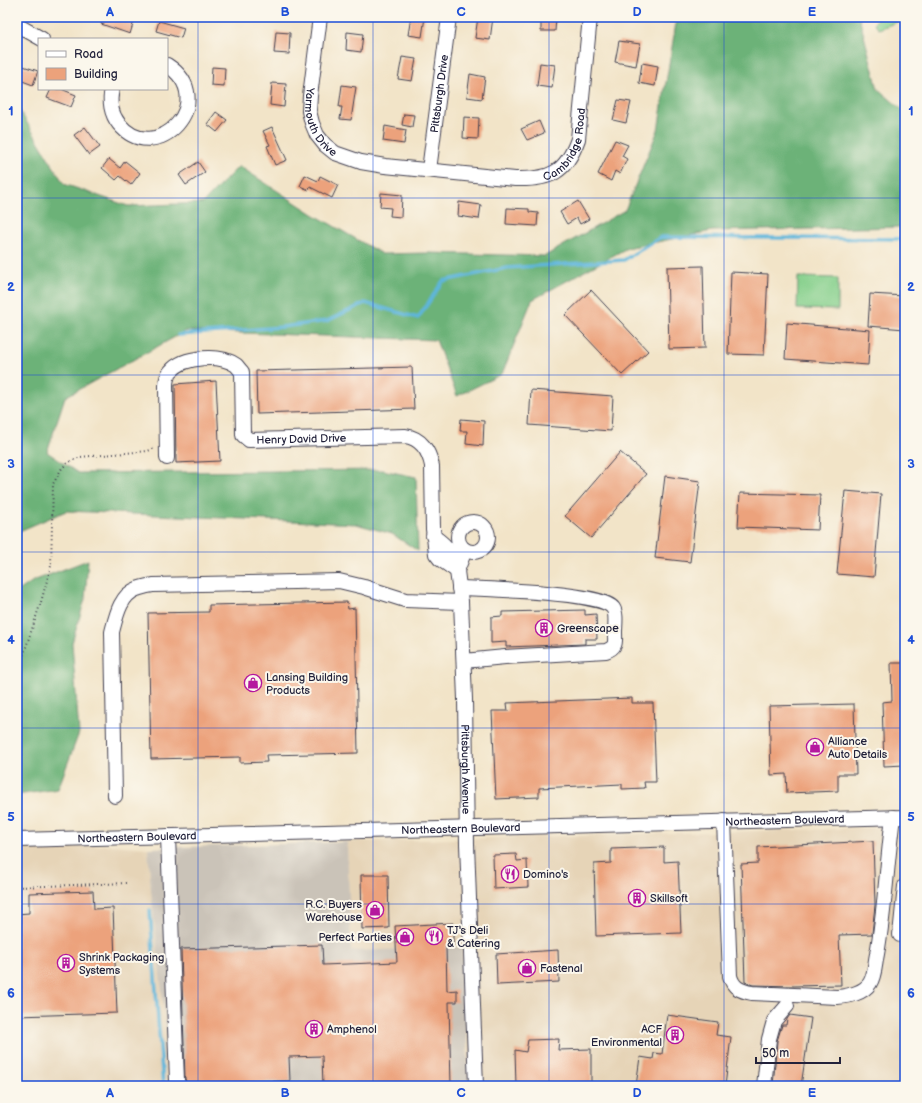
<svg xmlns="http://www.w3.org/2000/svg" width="922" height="1103" viewBox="0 0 922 1103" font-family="'Balsamiq Sans',sans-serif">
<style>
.built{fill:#e6d4b7}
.industrial{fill:#cac3b8}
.green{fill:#86d08c;stroke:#547964}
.forest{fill:#6cb278;stroke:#476a5a}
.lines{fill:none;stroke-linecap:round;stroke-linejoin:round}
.stream{stroke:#5eb6db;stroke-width:3.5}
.building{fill:#eca27b}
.minor-casing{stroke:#413f50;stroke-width:16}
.path{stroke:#413f50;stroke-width:2;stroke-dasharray:1 3;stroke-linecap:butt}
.minor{stroke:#fff;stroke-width:14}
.grid{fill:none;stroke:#1d4ed8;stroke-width:1;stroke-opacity:0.55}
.labels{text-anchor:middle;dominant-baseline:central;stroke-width:4;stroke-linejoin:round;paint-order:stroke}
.street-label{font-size:11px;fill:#22223b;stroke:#fbf7ec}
.poi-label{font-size:11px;fill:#22223b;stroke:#fbf7ec;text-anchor:start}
.neatline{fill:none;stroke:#1d4ed8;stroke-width:1.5}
.grid-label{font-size:13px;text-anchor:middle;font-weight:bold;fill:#1d4ed8}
</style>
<rect width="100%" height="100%" fill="#fbf7ec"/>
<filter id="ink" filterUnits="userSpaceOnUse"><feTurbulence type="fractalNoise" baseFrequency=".025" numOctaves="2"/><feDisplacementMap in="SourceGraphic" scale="8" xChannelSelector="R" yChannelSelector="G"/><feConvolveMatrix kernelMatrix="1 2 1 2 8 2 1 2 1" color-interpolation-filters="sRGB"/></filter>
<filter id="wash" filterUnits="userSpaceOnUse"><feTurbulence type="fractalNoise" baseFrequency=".012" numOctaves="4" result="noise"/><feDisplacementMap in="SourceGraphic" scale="16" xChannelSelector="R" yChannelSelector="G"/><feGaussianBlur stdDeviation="0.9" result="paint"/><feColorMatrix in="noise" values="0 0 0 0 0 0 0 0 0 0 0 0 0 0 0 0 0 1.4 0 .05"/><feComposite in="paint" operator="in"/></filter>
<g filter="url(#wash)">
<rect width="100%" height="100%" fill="#f2e4c8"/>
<g class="built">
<polygon points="905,827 905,1086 469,1086 462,948 351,951 347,842"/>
<polygon points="113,845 148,848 151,891 172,1086 17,1086 17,848"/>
</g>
<polygon class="industrial" points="347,842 351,951 462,947 469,1086 172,1086 151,891 148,848"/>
<g class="green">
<polygon points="878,17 900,17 897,22 879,29 874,24"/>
<polygon points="798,277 838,278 838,310 797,309"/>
</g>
<g class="forest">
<polygon points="677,17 859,17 878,89 905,112 905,227 712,231 627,248 532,300 502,374 457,396 436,340 186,331 65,397 47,452 78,473 382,470 416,477 418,551 392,534 356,524 66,511 17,532 17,106 64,184 128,206 203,203 239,166 313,214 382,254 428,253 545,256 625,210 658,130"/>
<polygon points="88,560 85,599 72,643 79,733 58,789 17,795 17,592 33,581"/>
</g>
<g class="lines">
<g class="stream">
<polyline points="178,335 282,327 327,321 365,303 418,318 443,281 507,268 624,260 661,237 905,239"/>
<polyline points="150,910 163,1086"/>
</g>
</g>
<g id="blocks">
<g class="building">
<polygon points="103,17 123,17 134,21 130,34 101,24"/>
<polygon points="411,17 425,17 422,37 408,35"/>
<polygon points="478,17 493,17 490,40 475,38"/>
<polygon points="541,17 556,17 555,31 541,31"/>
<polygon points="159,21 184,28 181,38 156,31"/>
<polygon points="276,32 290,33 289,54 274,53"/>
<polygon points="347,32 363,34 361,52 346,50"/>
<polygon points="619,41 640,44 636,66 615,62"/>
<polygon points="402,57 416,59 412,81 398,79"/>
<polygon points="540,63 555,65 552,88 537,86"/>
<polygon points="642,63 658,66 655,86 639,83"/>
<polygon points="17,64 38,71 33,85 17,79"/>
<polygon points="212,67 225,68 224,86 211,85"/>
<polygon points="470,74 485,77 482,99 467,97"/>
<polygon points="272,83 286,84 284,107 270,105"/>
<polygon points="342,85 356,87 351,120 340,119 342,107 339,107"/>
<polygon points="51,89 61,89 76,95 71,107 47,98"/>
<polygon points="618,100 631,102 626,123 613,120"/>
<polygon points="216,112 227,120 217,132 207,124"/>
<polygon points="404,114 414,115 412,127 402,125"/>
<polygon points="464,117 479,118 478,139 463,138"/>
<polygon points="539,121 544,133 527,140 521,129"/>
<polygon points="385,126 406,130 404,144 383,141"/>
<polygon points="85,127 100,147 89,155 74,135"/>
<polygon points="272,127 287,160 275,165 267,146 270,145 263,131"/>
<polygon points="615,140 628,145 622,156 627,159 620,174 615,171 611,181 598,174"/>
<polygon points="109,159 120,168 125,161 140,173 131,185 120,176 116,180 102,168"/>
<polygon points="198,162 205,172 186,185 179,175"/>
<polygon points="305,175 318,181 320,176 338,185 332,198 310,187 309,190 300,186"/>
<polygon points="381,193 402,195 401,217 390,216 391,208 380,207"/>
<polygon points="578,201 589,219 580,224 577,218 567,224 560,212"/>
<polygon points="459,202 481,205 479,219 458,216"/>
<polygon points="507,208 529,209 529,212 538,213 537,226 506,224"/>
<polygon points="703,266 705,348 669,349 667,267"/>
<polygon points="731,272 768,274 764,355 728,354"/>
<polygon points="591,290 648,351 622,375 565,315"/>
<polygon points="870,294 905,296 905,329 868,326"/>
<polygon points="787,323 870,330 868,365 785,359"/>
<polygon points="412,367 414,409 257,414 256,371"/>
<polygon points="216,381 220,461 176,463 175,384"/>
<polygon points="531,390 613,396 611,431 529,425"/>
<polygon points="461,419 484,421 483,446 466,444 467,431 460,431"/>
<polygon points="620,452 646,474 591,538 565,516"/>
<polygon points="665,476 700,481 690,562 655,558"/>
<polygon points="845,491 881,494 874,577 837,574"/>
<polygon points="740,493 820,495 818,530 738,527"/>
<polygon points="347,602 348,609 355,608 358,753 266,755 267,762 240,763 240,757 151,759 148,613 209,612 209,605"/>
<polygon points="585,610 585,615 596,614 597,639 585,639 585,644 506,647 506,642 491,643 491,617 502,616 502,612"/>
<polygon points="891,663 905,663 905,765 884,766 882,702 892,701"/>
<polygon points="632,698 632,703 653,703 656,782 644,782 645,788 622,789 622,784 539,788 539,797 496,799 492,711 508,711 507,703"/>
<polygon points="854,704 856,774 838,774 838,791 787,793 786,774 771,775 769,706"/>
<polygon points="873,841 875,905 872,934 839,935 841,985 793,986 753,985 745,982 741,864 758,863 758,847"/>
<polygon points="664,847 664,862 678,861 681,933 596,936 594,864 611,863 611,849"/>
<polygon points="516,854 517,861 527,860 528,887 494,889 493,855"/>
<polygon points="361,875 388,875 389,928 362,929"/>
<polygon points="93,891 94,909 113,908 117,1013 17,1016 17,914 29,913 29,893"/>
<polygon points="453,923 453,946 446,946 447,991 457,990 457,1002 449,1002 451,1086 323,1086 322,1056 289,1057 290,1081 187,1084 185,1079 181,949 322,945 323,965 397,962 395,926"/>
<polygon points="558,950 559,982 497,985 496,954"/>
<polygon points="667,1015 718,1022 716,1035 731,1037 725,1086 636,1086 640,1057 653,1059 654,1053 662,1054"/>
<polygon points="790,1015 811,1018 801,1086 773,1086 777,1041 782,1025 786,1025 787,1019"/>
<polygon points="559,1039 558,1050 591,1049 591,1086 516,1086 515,1050 526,1052 528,1040"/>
</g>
</g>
</g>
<g filter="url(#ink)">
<use href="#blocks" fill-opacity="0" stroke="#413f50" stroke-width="1"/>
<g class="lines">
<defs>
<g id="minor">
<path id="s1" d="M320,17l-10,79 -1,15 3,12 5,12 8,10 10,8 26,9 24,4 130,13c35,1 51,-6 63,-40l12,-122"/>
<polyline points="17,25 42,39"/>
<path d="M112,89c-3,12 -1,25 7,35 37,45 102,-24 48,-59"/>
<path id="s2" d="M429,170l20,-153"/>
<path id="s3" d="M167,458l-1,-72c0,-5 1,-11 5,-15 13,-15 49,-17 65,-6 2,2 4,5 6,7l1,63 6,5 156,-4c16,2 24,15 27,30l1,63 3,25 4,5 17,12"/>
<circle cx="473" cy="537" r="15"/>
<path d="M433,536c16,11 19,17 24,35"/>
<path id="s4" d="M465,550l-8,21 4,31 4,97 2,145 9,242"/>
<path d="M459,588c24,1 143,4 154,20 4,6 2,17 2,24 0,10 2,15 -9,19l-101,6 -41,4"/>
<path d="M115,796l-3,-164c4,-15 8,-37 25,-43 5,-2 11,-3 16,-4l186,-4 25,6 41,13 56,2"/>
<path d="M724,821l6,155c3,12 11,15 22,17l85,4c11,-1 26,-3 33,-14 5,-8 5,-20 7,-29 8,-45 10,-92 16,-137"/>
<polyline points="168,836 177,1081 179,1086"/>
<path id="s5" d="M17,840l888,-23"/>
<polyline points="905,886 900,935 905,935"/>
<polyline points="764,1086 769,1039 774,1021 787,1006"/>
</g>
</defs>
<use href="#minor" class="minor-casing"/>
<g class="path">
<polyline points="17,674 41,602 51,566 53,484 62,468 69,462 80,457 148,451 155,448"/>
<polyline points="17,785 20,812"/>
<polyline points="17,887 128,883"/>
</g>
<use href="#minor" class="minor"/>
</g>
</g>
<path class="grid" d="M198,17v1069M373,17v1069M549,17v1069M724,17v1069M17,198h888M17,375h888M17,552h888M17,728h888M17,904h888"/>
<defs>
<symbol id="building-ring" viewBox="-11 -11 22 22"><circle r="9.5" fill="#fbf7ec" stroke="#b5179e" stroke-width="1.5"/><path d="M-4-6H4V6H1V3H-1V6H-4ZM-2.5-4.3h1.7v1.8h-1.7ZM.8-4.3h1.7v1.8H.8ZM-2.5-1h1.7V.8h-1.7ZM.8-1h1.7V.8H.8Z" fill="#b5179e"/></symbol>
<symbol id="shop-ring" viewBox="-11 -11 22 22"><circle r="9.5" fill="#fbf7ec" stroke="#b5179e" stroke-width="1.5"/><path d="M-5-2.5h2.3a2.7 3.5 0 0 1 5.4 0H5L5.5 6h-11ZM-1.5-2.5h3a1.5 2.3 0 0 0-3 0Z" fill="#b5179e"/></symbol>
<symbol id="restaurant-ring" viewBox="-11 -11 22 22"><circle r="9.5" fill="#fbf7ec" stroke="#b5179e" stroke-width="1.5"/><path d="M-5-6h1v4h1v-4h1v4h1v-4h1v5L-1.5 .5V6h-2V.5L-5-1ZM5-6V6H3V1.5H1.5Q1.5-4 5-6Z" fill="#b5179e"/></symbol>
</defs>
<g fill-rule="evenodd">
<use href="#building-ring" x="534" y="618" width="20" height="20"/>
<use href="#shop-ring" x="243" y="673" width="20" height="20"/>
<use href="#shop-ring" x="805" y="737" width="20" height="20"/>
<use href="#restaurant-ring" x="500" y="864" width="20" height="20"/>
<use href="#building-ring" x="627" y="888" width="20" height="20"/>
<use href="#shop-ring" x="365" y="900" width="20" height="20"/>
<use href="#restaurant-ring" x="424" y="926" width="20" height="20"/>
<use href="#shop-ring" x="395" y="927" width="20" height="20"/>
<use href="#building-ring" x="56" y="953" width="20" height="20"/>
<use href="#shop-ring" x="517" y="958" width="20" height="20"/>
<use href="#building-ring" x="304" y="1019" width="20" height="20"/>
<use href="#building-ring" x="665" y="1025" width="20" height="20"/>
</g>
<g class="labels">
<g class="street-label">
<text stroke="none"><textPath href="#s2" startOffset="77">Pittsburgh Drive</textPath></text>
<text stroke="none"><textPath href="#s1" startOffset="109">Yarmouth Drive</textPath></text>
<text stroke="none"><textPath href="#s1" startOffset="399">Cambridge Road</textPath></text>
<text stroke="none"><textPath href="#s3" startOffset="290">Henry David Drive</textPath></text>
<text stroke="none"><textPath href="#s4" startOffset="221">Pittsburgh Avenue</textPath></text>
<text stroke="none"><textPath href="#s5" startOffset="768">Northeastern Boulevard</textPath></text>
<text stroke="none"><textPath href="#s5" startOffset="444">Northeastern Boulevard</textPath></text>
<text stroke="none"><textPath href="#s5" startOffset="120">Northeastern Boulevard</textPath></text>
</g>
<g class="poi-label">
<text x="557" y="628">Greenscape</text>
<text x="266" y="677">Lansing Building<tspan x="266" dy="13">Products</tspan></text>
<text x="828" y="741">Alliance<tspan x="828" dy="13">Auto Details</tspan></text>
<text x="523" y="874">Domino's</text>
<text x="650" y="898">Skillsoft</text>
<text x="362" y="904" text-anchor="end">R.C. Buyers<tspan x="362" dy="13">Warehouse</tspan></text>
<text x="447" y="930">TJ's Deli<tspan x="447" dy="13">&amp; Catering</tspan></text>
<text x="392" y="937" text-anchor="end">Perfect Parties</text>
<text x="79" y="957">Shrink Packaging<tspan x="79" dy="13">Systems</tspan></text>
<text x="540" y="968">Fastenal</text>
<text x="327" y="1029">Amphenol</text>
<text x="662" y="1029" text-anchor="end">ACF<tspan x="662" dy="13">Environmental</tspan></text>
</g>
</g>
<rect width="922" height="1103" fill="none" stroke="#fbf7ec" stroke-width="44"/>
<rect x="38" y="38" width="130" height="52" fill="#fbf7ec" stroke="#a4a2a5"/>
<rect x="46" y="51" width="20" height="6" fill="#ffffff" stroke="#a4a2a5"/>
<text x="74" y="58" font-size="12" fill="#22223b">Road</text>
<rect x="46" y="68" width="20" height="12" fill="#eca27b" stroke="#a4a2a5"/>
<text x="74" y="78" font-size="12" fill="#22223b">Building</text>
<path d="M756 1057v6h84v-6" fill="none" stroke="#22223b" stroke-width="2"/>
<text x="762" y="1057" font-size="12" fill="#22223b" stroke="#fbf7ec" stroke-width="3" paint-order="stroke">50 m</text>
<rect x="22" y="22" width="878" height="1059" class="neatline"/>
<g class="grid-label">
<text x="110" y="16">A</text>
<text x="285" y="16">B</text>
<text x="461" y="16">C</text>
<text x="637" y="16">D</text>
<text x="812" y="16">E</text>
<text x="11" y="115">1</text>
<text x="911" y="115">1</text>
<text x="11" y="291">2</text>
<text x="911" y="291">2</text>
<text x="11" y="468">3</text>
<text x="911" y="468">3</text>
<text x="11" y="644">4</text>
<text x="911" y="644">4</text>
<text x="11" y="821">5</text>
<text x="911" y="821">5</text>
<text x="11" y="997">6</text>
<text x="911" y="997">6</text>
<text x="110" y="1097">A</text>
<text x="285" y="1097">B</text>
<text x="461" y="1097">C</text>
<text x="637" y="1097">D</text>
<text x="812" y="1097">E</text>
</g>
</svg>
